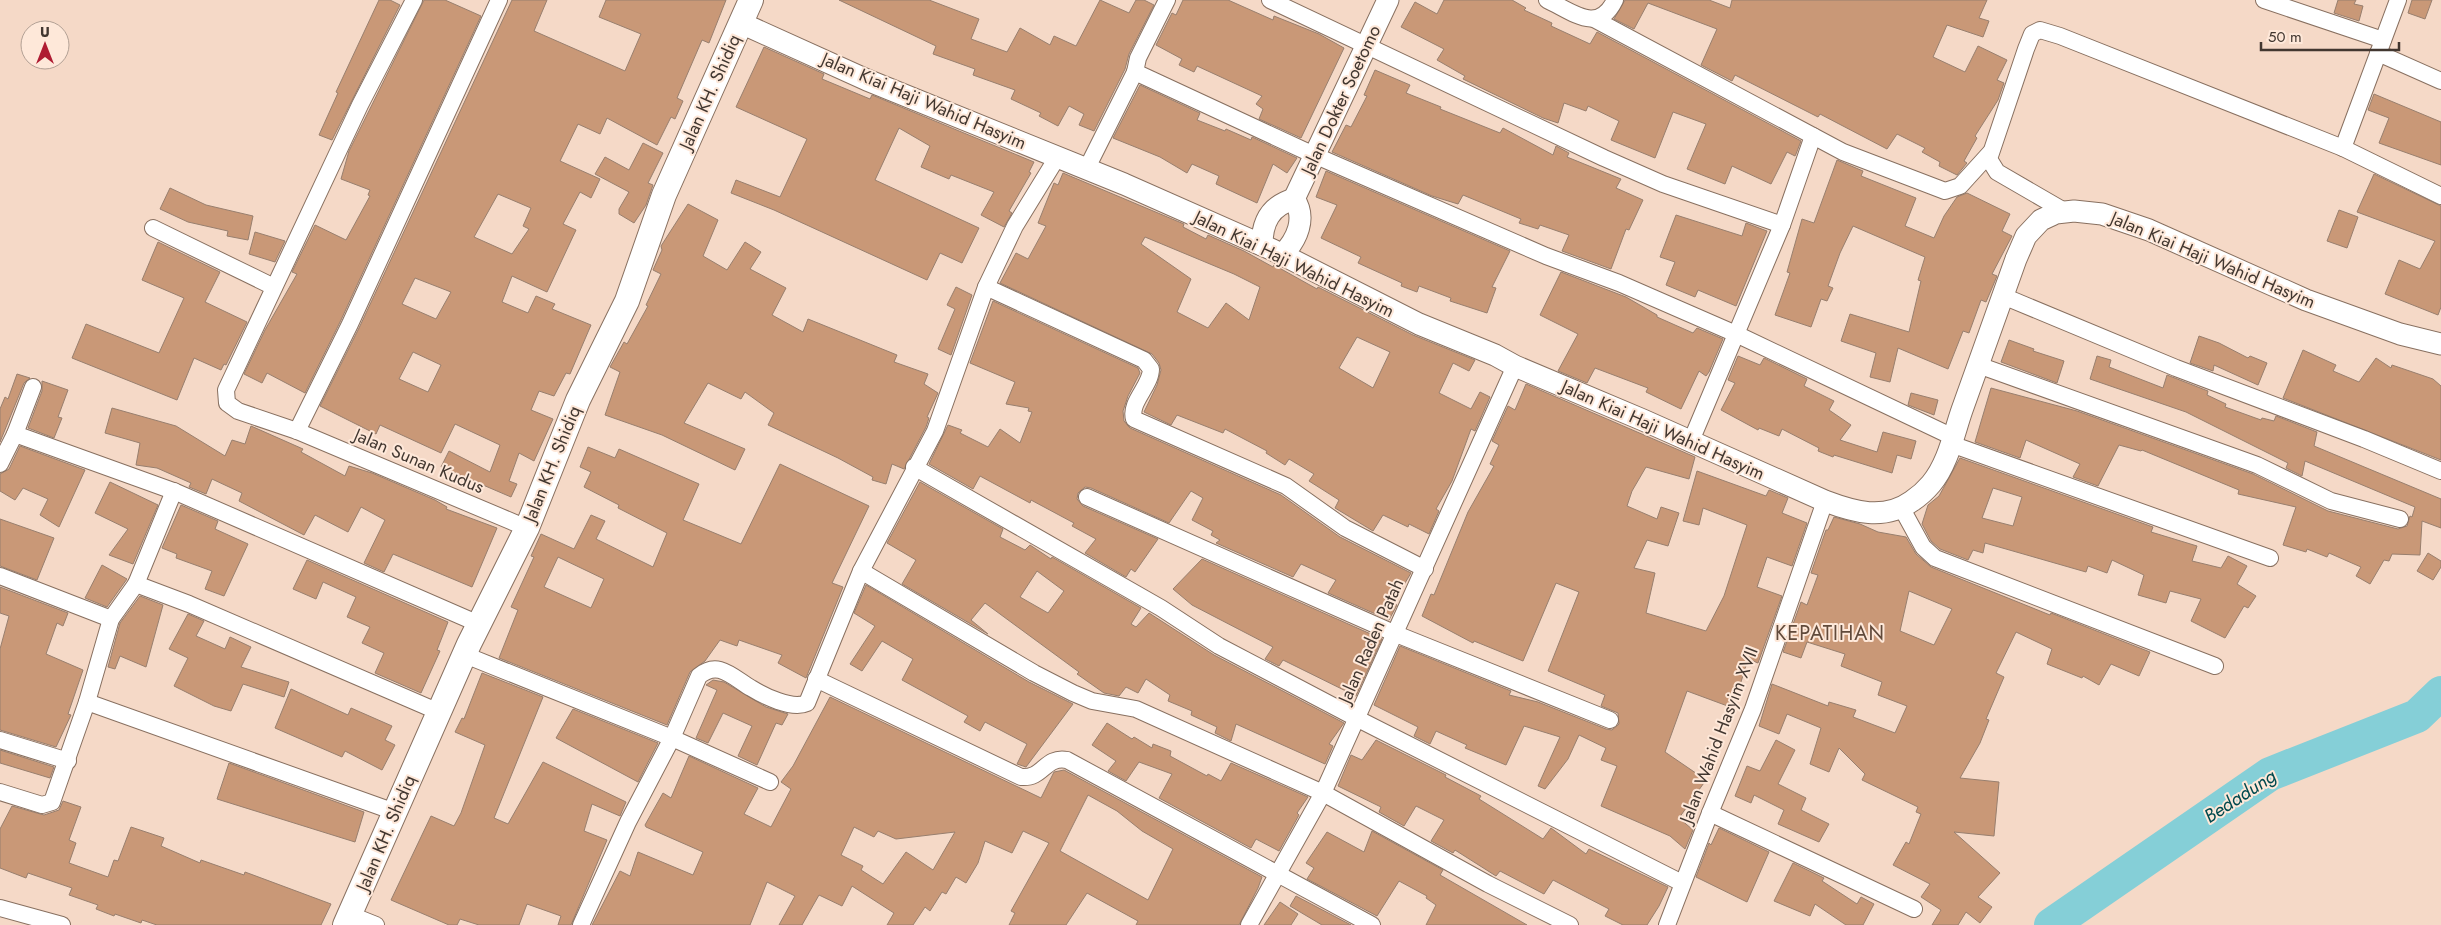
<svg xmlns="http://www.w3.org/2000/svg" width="2441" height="925" viewBox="0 0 2441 925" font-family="Jost,sans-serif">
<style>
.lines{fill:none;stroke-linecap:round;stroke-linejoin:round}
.river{stroke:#85cfd7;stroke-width:34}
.building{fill:#c99877;stroke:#987f6e;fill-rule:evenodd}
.minor-casing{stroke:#887060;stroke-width:18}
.tertiary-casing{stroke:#887060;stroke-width:23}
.secondary-casing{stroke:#887060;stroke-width:26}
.minor{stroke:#fff;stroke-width:16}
.tertiary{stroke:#fff;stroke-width:21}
.secondary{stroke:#fff;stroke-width:24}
.labels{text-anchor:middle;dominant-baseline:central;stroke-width:4;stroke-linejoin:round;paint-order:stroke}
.street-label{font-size:18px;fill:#423730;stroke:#fee8d9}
.water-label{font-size:19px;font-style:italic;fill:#00494e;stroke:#fee8d9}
.quarter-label{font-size:20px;letter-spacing:1px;fill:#614a3b;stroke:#fee8d9}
</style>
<rect width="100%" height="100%" fill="#f5d9c7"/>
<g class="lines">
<polyline class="river" points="2051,925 2270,774 2417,716 2441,693"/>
</g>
<g class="building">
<polygon points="379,0 390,0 400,5 332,140 319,135 338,93 336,92"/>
<polygon points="424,0 445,0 481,16 341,320 305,393 267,373 262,383 244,374 265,330 297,274 292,272 315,225 346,240 370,196 368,195 370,190 341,179 349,151"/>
<path d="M512,0h35l-13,31 91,40 16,-37 -42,-17 7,-17h120l-17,43 -7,-3 -25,58 6,3 -8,18 -4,-2 -14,28 -50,-27 -7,16 -22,-10 -18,37 40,18 -9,19 -11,-6 -17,32 13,6 -29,62 -35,-16 -10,26 26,11 8,-17 19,8 -3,5 39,16 -21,49 -4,-1 -12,23 -15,-5 -8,19 22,9 -19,42 -15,-8 -10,28 8,3 -6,13 -70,-30 8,-16 41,21 10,-27 -45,-21 -14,29 -61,-28 -4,9 -56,-28 39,-78zM498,194l33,14 -8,18 6,3 -17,25 -38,-17zM415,278l36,14 -15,27 -34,-15zM413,352l28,13 -13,27 -29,-13z"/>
<polygon points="839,0 929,0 979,19 971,39 1007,52 1020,28 1050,45 1054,36 1076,46 1100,0 1129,13 1136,0 1144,0 1154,5 1129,54 1125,69 1094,131 1079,125 1084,114 1069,106 1058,126 1039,116 1041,113 1011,99 1015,90 973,75 975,69 933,54 936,46"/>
<polygon points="1183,0 1228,0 1273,20 1274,16 1319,34 1344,48 1301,138 1259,119 1263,109 1256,104 1262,96 1197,66 1194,72 1179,65 1182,59 1156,45 1172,13 1176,15"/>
<polygon points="1444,0 1512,0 1526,8 1524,10 1552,23 1551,26 1590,44 1597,32 1801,141 1796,154 1795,156 1787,152 1771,184 1732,166 1725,184 1687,169 1706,124 1673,112 1655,158 1611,140 1619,121 1588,106 1586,111 1564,103 1558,123 1543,118 1463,79 1465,76 1437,60 1444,49 1401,27 1415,2 1437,14"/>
<polygon points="1625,0 1709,0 1730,8 1732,0 1987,0 1979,18 1989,21 1983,37 1947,25 1933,57 1965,72 1978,46 2007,60 1997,80 2004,83 1998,100 1975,136 1977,138 1964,161 1967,163 1957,175 1939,166 1940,162 1922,152 1925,148 1897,134 1887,149 1820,114 1818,117 1735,75 1732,81 1701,65 1717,29 1648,3 1634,29 1614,19"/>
<polygon points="2338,0 2356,0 2354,4 2363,6 2359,21 2334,13"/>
<polygon points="2412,0 2432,0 2425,19 2408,13"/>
<polygon points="764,47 824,74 822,79 870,99 872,95 1034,162 1029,172 1031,173 1009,211 1012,213 1004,227 981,215 994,192 951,175 949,179 921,167 930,146 899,128 875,180 979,228 962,263 940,253 927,280 774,210 731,193 736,180 780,197 807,139 736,107"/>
<polygon points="1375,70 1410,85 1406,93 1441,107 1440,109 1500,133 1503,128 1553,155 1556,146 1569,153 1567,157 1621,179 1616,188 1643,200 1629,230 1626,229 1611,269 1562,251 1569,235 1540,225 1538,229 1519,223 1521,219 1463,195 1458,204 1432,196 1332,152 1346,125 1351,127 1367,96 1364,95"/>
<polygon points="1140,85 1200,113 1197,120 1225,131 1226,129 1251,140 1252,137 1297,158 1287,173 1273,164 1257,203 1216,184 1219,176 1192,164 1187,173 1160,157 1113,138"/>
<polygon points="2374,94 2441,122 2441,165 2379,143 2389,118 2368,110"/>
<polygon points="643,143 663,153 648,183 653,185 646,205 634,223 619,214 619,209 629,192 595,174 605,157 629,170"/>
<polygon points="1837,160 1863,171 1861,176 1916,198 1905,226 1934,238 1944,216 1957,197 1967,193 2010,214 2002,231 2012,236 1992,274 1997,276 1992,288 1986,302 1981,300 1969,333 1963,331 1948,369 1898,348 1890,382 1870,377 1876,353 1841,341 1850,314 1909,332 1921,281 1918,280 1925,257 1853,226 1840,253 1828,286 1833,288 1827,301 1821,299 1811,327 1775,315 1790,273 1787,272 1802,219 1814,223"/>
<polygon points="1326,171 1510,251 1492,287 1496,288 1487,313 1450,301 1451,298 1419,286 1417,292 1401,286 1402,283 1358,263 1361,257 1321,238 1337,205 1316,197"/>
<path d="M1063,173l121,51 -1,3 23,12 2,-4 36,16 29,16 1,-2 43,24 1,-2 95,48 62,25 -6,11 -16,-8 -14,30 32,16 9,-17 10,5 -15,34 -4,-2 -19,52 -16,28 3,2 -10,23 -20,-10 -1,3 -25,-12 -10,16 -38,-23 4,-8 -30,-19 5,-7 -25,-15 -4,6 -19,-12 1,-2 -42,-22 -2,4 -46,-18 -6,10 -27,-13 13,-27 4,-15 -2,-7 -7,-9 -152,-71 16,-30 12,6 18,-33 -8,-3 16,-40 4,2zM1145,237l89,37 26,13 -11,33 -23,-17 -18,25 -31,-16 14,-33 -50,-35zM1357,337l33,15 -17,36 -34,-20z"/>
<polygon points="2374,174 2441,206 2441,307 2438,315 2385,294 2399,260 2420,269 2435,241 2357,212"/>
<polygon points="170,188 206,205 253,216 248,240 227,236 228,231 188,222 160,209"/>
<polygon points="688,204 718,220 703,256 727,270 745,242 761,252 750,269 786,288 772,315 803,332 808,319 897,355 894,362 928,374 924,384 938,393 927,417 929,418 926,427 904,469 892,464 886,484 872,480 873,477 838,458 768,425 774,413 745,392 741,399 708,383 684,423 745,449 735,470 662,435 605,415 620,372 610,367 624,342 627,344 648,306 646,305 661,274 653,270 662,250 661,246"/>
<polygon points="2339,210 2358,217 2347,248 2327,241"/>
<polygon points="1676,215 1742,236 1746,223 1767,231 1736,306 1698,290 1695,297 1666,285 1675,262 1660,257"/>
<polygon points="255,232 285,241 275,262 249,254"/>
<polygon points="158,242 220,272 205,302 247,322 226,365 224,364 221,370 194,358 177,400 72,358 86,324 159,353 184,298 142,280"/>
<polygon points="1561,272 1626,297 1657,315 1657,317 1693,333 1697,328 1723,339 1709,372 1706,376 1699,371 1681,409 1646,392 1648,388 1595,368 1587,383 1558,371 1578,334 1540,315"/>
<polygon points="956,287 972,295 951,355 938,349 955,309 947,305"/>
<polygon points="993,301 1138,368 1140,373 1128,396 1123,411 1124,421 1130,428 1281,495 1340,537 1411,573 1393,603 1397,605 1389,620 1328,593 1336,580 1301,564 1293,577 1216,543 1220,540 1211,535 1213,531 1192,520 1203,498 1191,491 1169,523 1091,488 1085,487 1078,493 1077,499 1083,506 1158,539 1135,572 1131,569 1126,577 1085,553 1096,539 1072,526 1074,523 1031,500 1030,503 980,476 973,489 929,464 948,425 962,430 960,433 988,447 1000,429 1020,443 1032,412 1028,411 1029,408 1006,404 1015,382 970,363"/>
<polygon points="2199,336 2219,343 2248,358 2250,356 2267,363 2258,385 2214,365 2213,371 2190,363"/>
<polygon points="2009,340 2034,349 2033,351 2064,361 2057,383 2001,362"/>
<polygon points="2303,350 2336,365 2333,371 2359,382 2376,358 2391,368 2392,365 2433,379 2441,386 2441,460 2283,398"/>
<polygon points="1738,356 1760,365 1764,358 1807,379 1804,386 1834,401 1829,410 1851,425 1840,440 1877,452 1883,432 1916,441 1911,459 1897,455 1892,473 1834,455 1833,457 1818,451 1819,448 1782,429 1779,436 1759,428 1758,430 1721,410 1735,383 1728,380"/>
<polygon points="2097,356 2111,360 2109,367 2163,388 2167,375 2208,391 2207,395 2226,404 2225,407 2261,420 2262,418 2274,421 2276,416 2317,432 2314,446 2441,499 2441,528 2422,521 2420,555 2392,554 2389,561 2384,560 2370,584 2356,576 2361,567 2329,553 2327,557 2307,549 2306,552 2283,545 2296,507 2238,494 2239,490 2142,450 2141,451 2119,445 2098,486 2073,477 2080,464 2026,440 2020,458 1975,442 1991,388 2077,411 2253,474 2328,511 2398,529 2407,526 2410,516 2412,517 2415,507 2305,461 2302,476 2286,468 2288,463 2186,412 2090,379"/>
<polygon points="17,374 30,378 24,383 0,442 0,409 5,397 8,399"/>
<polygon points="42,381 68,390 58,417 62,418 54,438 28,428 42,391"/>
<polygon points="1526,384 1695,457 1689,479 1646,467 1632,491 1627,506 1657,519 1661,507 1679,513 1668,546 1647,540 1634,568 1655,573 1646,613 1706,631 1724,596 1747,525 1703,508 1699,525 1683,521 1697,471 1766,496 1769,490 1788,498 1782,513 1807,523 1792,566 1767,557 1757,587 1782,596 1758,663 1748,659 1733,708 1687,691 1665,752 1706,780 1679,818 1693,830 1685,849 1670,836 1601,806 1617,766 1601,760 1606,748 1579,735 1568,759 1545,789 1538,786 1560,737 1524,726 1506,765 1465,748 1467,745 1436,731 1430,744 1414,736 1418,727 1374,705 1400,646 1511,691 1509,695 1538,702 1606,729 1612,730 1619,724 1618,713 1601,706 1605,695 1548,671 1579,592 1556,583 1523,661 1474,641 1473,643 1422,616 1431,594 1434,595 1468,512 1494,466 1490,464 1499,445 1492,441 1508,406 1515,410"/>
<polygon points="1911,393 1938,400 1934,415 1908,405"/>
<polygon points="112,408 176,426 225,456 232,440 245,444 251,426 303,449 301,452 345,476 349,466 372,473 435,500 447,507 446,509 497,528 472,587 393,554 384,572 364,563 385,520 361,507 348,532 315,515 304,535 239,501 242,493 212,479 206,494 189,487 191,483 157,468 136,465 140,443 105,433"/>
<polygon points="20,446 85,470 59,527 40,515 48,499 23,488 15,500 0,491 0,474 9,469"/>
<path d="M588,447l27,11 4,-9 80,35 -16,36 58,24 39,-80 89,42 -37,77 11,4 -37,91 -28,-15 4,-8 -43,-15 -2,6 -17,-6 -15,21 -15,11 -23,53 -168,-67 19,-48 -7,-3 23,-50 -3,-1 10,-22 33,15 17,-34 14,6 -9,18 57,28 14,-34 -49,-25 1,-3 -35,-18 7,-15 -11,-5zM558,557l46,22 -13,29 -47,-21z"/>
<path d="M1960,458l193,69 -2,5 46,14 -5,15 29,7 7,-12 19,10 -10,18 19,12 -8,12 -4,-2 -19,32 -34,-17 10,-22 -31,-8 -4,12 -28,-8 6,-20 -32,-15 -5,13 -19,-7 -2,6 -101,-29 -2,10 -10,-3 -5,10 -28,-11 -9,-8 -9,-17 6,-19 11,-9zM1993,488l29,9 -9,29 -31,-8z"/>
<polygon points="110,482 158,505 133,564 109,555 128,529 95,513"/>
<path d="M920,482l83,47 -3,8 25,13 5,-5 21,14 1,-2 89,51 -10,16 5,3 13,-14 65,42 130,68 -15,21 4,2 -8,18 -89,-40 -5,17 -16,-8 2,-6 -26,-12 1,-4 -24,-10 2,-6 -24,-16 -8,14 -12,-6 -7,9 -15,-3 -27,-19 2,-2 -94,-69 -14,17 17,14 -86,-50 14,-24 -29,-17zM1037,571l27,20 -16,22 -28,-16z"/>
<polygon points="181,505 218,521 215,529 248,544 224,596 205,589 212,571 176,558 177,554 162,548"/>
<path d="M1834,517l26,7 18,8 28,5 10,17 15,13 119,48 1,-2 99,39 -11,24 -28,-12 -12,21 -16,-9 -1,2 -35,-14 5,-15 -36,-17 -20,41 8,4 -18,42 3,1 -9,23 -20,35 39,4 -5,54 -40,-4 46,41 -22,24 14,10 -12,16 -14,-11 -8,13h-26l9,-15 -20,-13 9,-13 -37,-19 13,-23 3,2 12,-30 -5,-2 2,-5 -56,-27 3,-6 -26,-26 -10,24 -19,-8 11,-36 -34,-14 -8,20 -20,-8 13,-42 56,22 1,-4 27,8 -3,7 42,16 12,-27 -29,-11 4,-13 -41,-16 4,-12 -38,-12 -6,16 -18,-6 18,-50 6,3 11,-30 -7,-2 15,-43h2zM1909,591l43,18 -18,36 -34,-14z"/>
<polygon points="0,519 54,538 37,580 0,566"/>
<polygon points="2428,553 2441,561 2441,567 2433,580 2417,571"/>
<polygon points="1202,559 1382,639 1356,696 1283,660 1279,666 1265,659 1273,647 1192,605 1173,589"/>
<polygon points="307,560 448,622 437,650 440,651 421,693 375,673 384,653 362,643 370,627 347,617 356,597 323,582 316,599 293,589"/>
<polygon points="102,565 127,579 107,607 85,598"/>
<polygon points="866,585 1029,682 1073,704 1026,767 1017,764 1027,744 985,722 980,731 964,722 968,716 902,680 913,659 882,641 862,671 850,664 875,626 854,613"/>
<polygon points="0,587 68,613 63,626 57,623 46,654 83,670 68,714 71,715 56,747 0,730 0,649 9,616 0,613"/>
<polygon points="140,596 163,605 146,667 120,656 115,669 108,667 120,623"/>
<polygon points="188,614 204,621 196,636 225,649 230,637 251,647 241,667 289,682 284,697 243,684 231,711 214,706 174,686 188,658 169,649"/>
<polygon points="482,673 543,697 494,818 508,824 543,762 626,802 620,816 592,804 584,831 607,840 571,925 558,925 561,916 527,904 519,925 479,925 460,919 457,925 449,925 391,900 431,816 454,826 461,813 485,745 455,732 462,718 464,719"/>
<polygon points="713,680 724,682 766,707 788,714 782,725 776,723 757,765 738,756 752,726 723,713 708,743 696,738 717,690 706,685"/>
<polygon points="291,689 348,715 351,708 392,726 385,740 395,745 382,770 345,751 342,757 275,728"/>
<path d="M830,697l211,101 13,-26 10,-2 198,107 -4,11 -19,37h-103l2,-4 -51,-28 -21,32h-57l6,-12 -4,-2 38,-68 -26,-12 -11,22 -27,-12 -7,22 -12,20 -10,-6 -10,17 -4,-2 -12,19 -5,-4 -12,18h-26l7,-12 -42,-27 -10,20 -23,-11 -17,30h-23l16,-29 -28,-14 -17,43h-158l28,-54 10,5 8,-24 55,23 10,-23 -57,-25 -1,-2 18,-32 8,5 18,-42 69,32 -14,26 27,13 20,-38 -10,-7 12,-16zM1088,795l29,16 25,20 31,18 -25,51 -88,-49zM854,827l20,10 4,-6 18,8 59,-7 -22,38 -27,-18 -23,32 -22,-14 2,-4 -22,-11z"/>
<polygon points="573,709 658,743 638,782 556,738"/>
<polygon points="1107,723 1132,739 1134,737 1152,748 1153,744 1171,751 1170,756 1207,776 1208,774 1221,781 1231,763 1308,797 1297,813 1299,815 1279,851 1256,839 1251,848 1159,798 1172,774 1139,762 1126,781 1108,771 1116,761 1092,745"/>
<polygon points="1376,740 1446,775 1445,777 1481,796 1479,799 1543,839 1551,828 1586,854 1589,849 1668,887 1659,906 1647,925 1623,925 1605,916 1609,909 1553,880 1544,894 1500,871 1496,876 1455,850 1453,853 1431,841 1444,820 1416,806 1404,826 1379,812 1381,807 1338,786 1351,755 1362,760"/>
<polygon points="1776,740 1795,750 1778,784 1806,798 1801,810 1829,824 1819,842 1778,824 1784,810 1754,795 1751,803 1735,796 1747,766 1760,771"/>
<polygon points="0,750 54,767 50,778 0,763"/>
<polygon points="229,763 364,812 355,842 217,799"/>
<polygon points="63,801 81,807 69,840 76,843 69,863 108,877 114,860 118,861 131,827 164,838 161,846 200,863 201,860 244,875 245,872 331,904 321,925 157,925 142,920 141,923 115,914 114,916 96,909 98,905 69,895 72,888 28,873 26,878 0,868 0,829 12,806 44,815 59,810"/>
<polygon points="1719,828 1769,852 1747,902 1696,877 1709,843 1711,845"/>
<polygon points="1372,831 1443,870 1440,875 1527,925 1426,925 1436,905 1426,898 1427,896 1399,881 1377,916 1307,879 1314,868 1306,863 1327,832 1364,852"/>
<polygon points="1793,863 1824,878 1822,881 1857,904 1861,897 1874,904 1863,925 1846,925 1815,904 1810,916 1774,901"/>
<polygon points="1296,896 1351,925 1322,925 1290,906"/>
<polygon points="1280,902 1298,914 1291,925 1264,925"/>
</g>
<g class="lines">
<defs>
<g id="minor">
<polyline points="414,0 360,105 226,390 227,403 238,411 297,431 527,528"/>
<polyline points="1167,0 1138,58 1135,72 1314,155 1546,256 1619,283 1736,334 1953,437"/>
<polyline points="1270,0 1604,158 1663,184 1782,225"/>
<path d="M1547,0c26,12 51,35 68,0"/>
<polyline points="2264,0 2383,40"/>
<polyline points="1594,19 1843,152 1945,191 1960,186 1990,153"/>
<polyline points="2378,53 2441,81"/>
<polyline points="2343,148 2398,0"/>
<polyline points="1087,168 1135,72"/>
<polyline points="2066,212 1997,172 1989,159 2026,49 2032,34 2040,30 2060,36 2343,148 2441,196"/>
<polyline points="153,228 274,287"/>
<path d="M986,287l158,73 7,9c0,17 -22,33 -17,50l152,67 59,42 80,41"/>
<polyline points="2003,296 2176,368 2364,439 2441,471"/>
<polyline points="1978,365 2257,465 2331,501 2400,519"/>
<polyline points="297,431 350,324 499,0"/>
<polyline points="15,434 176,492 479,624"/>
<polyline points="1691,441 1782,225 1813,136"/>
<polyline points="1951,444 2270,558"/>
<polyline points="0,464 15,434 33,387"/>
<polyline points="914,467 1161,608 1219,646 1358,719 1682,883"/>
<polyline points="1087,497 1396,634 1610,720"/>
<polyline points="1901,507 1923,547 1935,558 2215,666"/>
<polyline points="861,571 1034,673 1073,693 1092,701 1136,709 1323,793 1488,884 1570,925"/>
<polyline points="0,576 111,619"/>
<polyline points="136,584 174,491"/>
<polyline points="465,655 672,738 770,782"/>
<path d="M816,679l205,98c23,2 23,-21 46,-17l305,165"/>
<polyline points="87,702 111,619 136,584 189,604 439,712"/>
<polyline points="0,740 68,761"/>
<polyline points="0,792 42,805 52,802 87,702 395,812"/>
<polyline points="1710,813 1914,909"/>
<polyline points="0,908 62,925"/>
<polyline points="351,915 376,925"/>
<path d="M581,925l47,-103 44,-84 27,-62c6,-5 13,-8 21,-6 11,3 22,13 31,18 13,8 41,22 56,15l54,-132 74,-140 51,-144 29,-61 43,-70"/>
<polyline points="1249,925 1323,793 1515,366"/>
<polyline points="1667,925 1710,813 1753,709 1825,501"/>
</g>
<g id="tertiary">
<path d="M741,23l126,57 257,104 149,66 146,74 76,31 20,11 128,54 182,81c29,11 59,20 87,0 6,-4 14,-11 19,-17 17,-20 23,-51 31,-74 18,-51 36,-101 54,-151l10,-23 15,-16 15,-7 18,-2 28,3 47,16 157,70 94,34 41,10"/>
<polyline points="1294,199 1388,0"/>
<path d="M1262,245c0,-23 8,-39 32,-46"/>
<path d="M1282,255c15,-15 25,-37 12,-56"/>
</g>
<polyline id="secondary" points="345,925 469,644 527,528 578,400 627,301 664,195 751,0"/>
</defs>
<use href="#minor" class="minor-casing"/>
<use href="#tertiary" class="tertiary-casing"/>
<use href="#secondary" class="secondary-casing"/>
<use href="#minor" class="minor"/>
<use href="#tertiary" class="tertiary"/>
<use href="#secondary" class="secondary"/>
</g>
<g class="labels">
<g class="street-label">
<text transform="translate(710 92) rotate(-66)">Jalan KH. Shidiq</text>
<text transform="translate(1341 100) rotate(-65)">Jalan Dokter Soetomo</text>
<text transform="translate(924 101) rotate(23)">Jalan Kiai Haji Wahid Hasyim</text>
<text transform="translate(2213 260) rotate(23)">Jalan Kiai Haji Wahid Hasyim</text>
<text transform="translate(1294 264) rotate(26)">Jalan Kiai Haji Wahid Hasyim</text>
<text transform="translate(1663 430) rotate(24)">Jalan Kiai Haji Wahid Hasyim</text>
<text transform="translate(419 461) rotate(23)">Jalan Sunan Kudus</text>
<text transform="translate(552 464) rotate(-68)">Jalan KH. Shidiq</text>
<text transform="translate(1371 641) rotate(-66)">Jalan Raden Patah</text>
<text transform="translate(1719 735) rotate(-69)">Jalan Wahid Hasyim XVII</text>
<text transform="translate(386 833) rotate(-67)">Jalan KH. Shidiq</text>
</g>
<g class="water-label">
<text transform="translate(2240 796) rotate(-33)">Bedadung</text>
</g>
<g class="quarter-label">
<text x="1830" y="633">KEPATIHAN</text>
</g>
</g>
<g transform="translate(45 45)"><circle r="24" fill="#fee8d9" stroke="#b3a195"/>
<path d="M0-4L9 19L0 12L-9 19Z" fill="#af1c32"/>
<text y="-8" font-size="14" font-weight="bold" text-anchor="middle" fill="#423730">U</text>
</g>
<path d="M2261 42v8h138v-8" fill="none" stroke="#423730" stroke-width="2.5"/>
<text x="2268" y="42" font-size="15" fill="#423730" stroke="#fee8d9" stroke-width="4" paint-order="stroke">50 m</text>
</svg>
